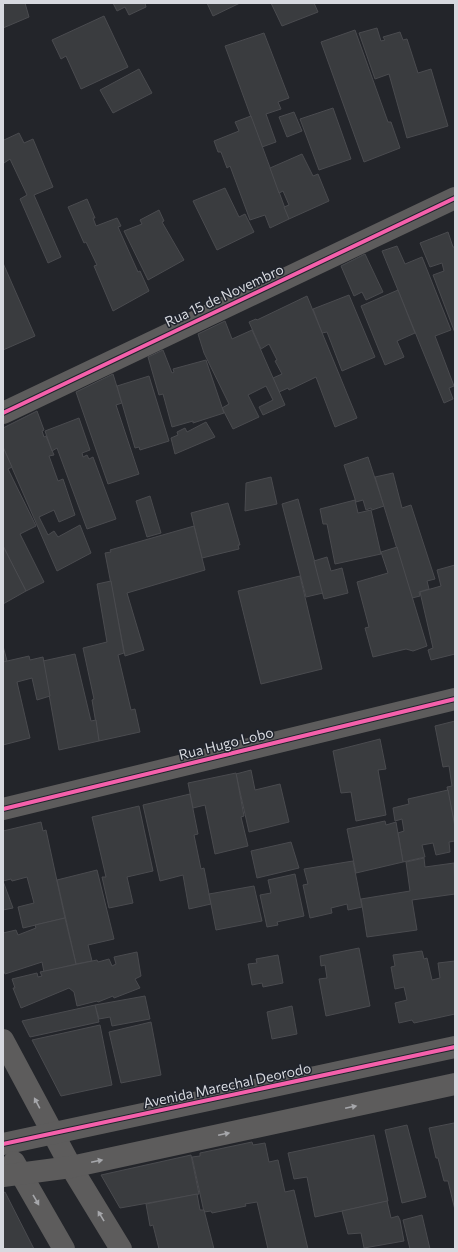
<svg xmlns="http://www.w3.org/2000/svg" width="458" height="1252" viewBox="0 0 458 1252" font-family="Commissioner,sans-serif">
<style>
.building{fill:#3a3c3f;stroke:#4a4b4f}
.lines{fill:none;stroke-linecap:round;stroke-linejoin:round}
.minor{stroke:#5d5c5c;stroke-width:22}
.cycleway-casing{stroke:#20242d;stroke-width:6}
.cycleway{stroke:#f560ab;stroke-width:4}
.oneway{fill:#a6a7ab}
.labels{text-anchor:middle;dominant-baseline:central;stroke-width:3;stroke-linejoin:round;paint-order:stroke}
.street-label{font-size:14px;fill:#d7d9df;stroke:#20242d}
</style>
<rect width="100%" height="100%" fill="#23252a"/>
<g class="building">
<polygon points="3,3 25,3 29,17 3,28"/>
<polygon points="113,3 145,3 146,7 129,15 125,7 117,11"/>
<polygon points="207,3 240,3 213,16"/>
<polygon points="271,3 314,3 318,12 282,26"/>
<polygon points="104,16 128,67 81,89 66,56 61,59 52,40"/>
<polygon points="377,28 381,41 385,40 383,37 400,32 403,40 407,39 418,73 431,69 448,126 407,138 389,74 375,79 359,33"/>
<polygon points="355,30 388,122 391,122 400,148 364,162 321,42"/>
<polygon points="264,33 289,98 278,102 281,109 266,114 276,142 262,147 225,46"/>
<polygon points="139,69 152,93 113,113 100,90"/>
<polygon points="333,108 351,159 319,170 300,119"/>
<polygon points="294,112 302,131 287,137 279,117"/>
<polygon points="251,116 289,219 270,228 265,215 250,220 230,166 227,168 221,152 218,152 214,141 239,131 235,122"/>
<polygon points="19,133 24,143 33,139 53,187 34,195 61,257 48,263 20,199 27,195 10,159 4,163 3,160 3,138 4,140"/>
<polygon points="302,154 313,176 318,174 329,201 289,219 284,207 289,205 283,191 279,193 270,168"/>
<polygon points="225,188 239,217 245,214 254,232 217,250 193,201"/>
<polygon points="87,199 95,218 93,218 96,226 117,218 121,226 118,227 138,272 140,271 149,291 113,311 94,266 97,265 86,242 84,243 68,207"/>
<polygon points="159,210 164,221 162,222 184,260 148,280 124,231 142,224 140,220"/>
<polygon points="448,232 453,247 455,247 455,333 433,275 444,271 442,263 430,267 420,243"/>
<polygon points="397,246 405,264 422,257 451,330 435,336 454,386 449,388 453,399 444,403 382,251"/>
<polygon points="365,254 383,292 366,300 362,292 354,296 341,266"/>
<polygon points="3,263 35,336 3,350"/>
<polygon points="398,290 415,333 397,341 404,357 385,365 361,306"/>
<polygon points="349,295 375,357 342,371 327,332 322,333 313,309"/>
<polygon points="307,296 357,418 335,427 316,377 289,390 288,388 279,392 273,378 282,374 275,361 277,360 269,344 261,349 249,322 256,319 257,320"/>
<polygon points="225,321 232,339 252,330 285,405 263,415 259,407 273,400 266,386 248,395 259,417 233,429 222,408 229,404 204,353 198,334"/>
<polygon points="163,350 172,373 174,372 173,369 206,360 224,413 193,423 193,421 172,427 163,394 159,395 148,357"/>
<polygon points="113,374 122,403 116,405 139,474 108,484 76,392"/>
<polygon points="149,376 169,441 140,450 139,447 135,448 117,386"/>
<polygon points="37,411 44,430 42,431 44,437 46,436 54,455 49,456 58,481 63,479 75,515 59,522 54,510 39,517 48,535 54,531 58,537 80,525 91,553 57,571 3,447 3,428"/>
<polygon points="79,418 90,450 82,453 83,457 87,455 89,459 93,457 116,519 87,529 57,448 52,451 45,431"/>
<polygon points="206,422 215,437 175,454 171,438 178,435 177,432 185,428 187,432"/>
<polygon points="3,447 12,467 8,469 36,526 20,534 44,582 26,591 3,546"/>
<polygon points="368,457 384,506 372,510 371,508 366,510 363,500 356,502 344,465"/>
<polygon points="393,473 402,508 411,505 435,579 427,581 429,589 419,592 420,596 412,598 375,477"/>
<polygon points="271,477 277,504 245,511 246,483"/>
<polygon points="150,496 161,533 147,537 136,501"/>
<polygon points="298,499 323,593 306,597 282,504"/>
<polygon points="355,500 358,513 371,510 381,554 335,564 327,524 323,524 320,509"/>
<polygon points="228,503 240,545 238,545 239,549 202,558 191,513"/>
<polygon points="194,526 205,570 127,593 144,650 125,656 105,553 111,552 110,550"/>
<polygon points="3,546 26,591 3,604"/>
<polygon points="397,547 427,646 413,651 406,649 373,657 365,628 369,627 357,582 388,573 381,552"/>
<polygon points="327,557 331,571 342,568 348,593 324,599 314,561"/>
<polygon points="455,565 455,654 431,660 428,650 433,648 420,592 441,586 437,570"/>
<polygon points="300,576 322,669 261,684 238,591"/>
<polygon points="111,581 124,653 118,655 131,710 135,709 140,732 99,741 92,700 94,699 83,648 107,642 97,584"/>
<polygon points="3,646 7,661 3,662"/>
<polygon points="75,654 91,721 96,720 99,741 59,750 43,661"/>
<polygon points="29,656 30,660 43,657 50,696 37,700 32,678 17,682 30,738 3,745 3,662"/>
<polygon points="455,721 455,827 447,787 452,786 449,766 443,767 435,726"/>
<polygon points="380,739 386,769 378,770 386,815 356,821 351,792 341,793 333,751"/>
<polygon points="251,770 255,790 280,784 289,822 249,832 236,774"/>
<polygon points="236,773 244,816 241,817 248,846 215,854 205,805 193,808 188,783"/>
<polygon points="448,790 455,827 455,841 449,842 450,852 436,855 433,843 422,845 425,857 403,862 398,833 404,831 402,819 395,821 393,808 409,804 408,799"/>
<polygon points="190,794 198,834 194,835 201,869 204,868 211,904 189,909 183,875 160,881 143,805"/>
<polygon points="139,806 153,871 127,877 133,903 109,908 102,877 106,877 92,817"/>
<polygon points="385,821 386,825 396,822 403,862 356,873 347,829"/>
<polygon points="41,822 43,831 46,830 65,918 23,928 18,907 34,903 27,877 12,881 11,879 3,881 3,831"/>
<polygon points="291,842 299,868 257,878 251,851"/>
<polygon points="424,858 425,867 454,863 455,894 412,900 417,930 367,937 361,899 410,891 406,862"/>
<polygon points="353,861 362,907 348,910 347,904 331,908 332,913 310,918 303,885 308,884 304,869"/>
<polygon points="97,870 114,939 88,945 92,961 76,964 57,880"/>
<polygon points="295,874 304,916 277,922 278,925 267,927 260,895 271,893 268,880"/>
<polygon points="3,881 13,908 3,910"/>
<polygon points="254,886 262,921 216,930 209,894"/>
<polygon points="65,918 76,964 44,972 42,962 5,974 3,968 3,933 16,930 18,935 36,928 35,925"/>
<polygon points="359,948 370,1006 326,1016 319,979 327,978 325,965 321,966 320,956"/>
<polygon points="422,951 424,959 427,958 432,980 440,978 438,963 455,961 455,1014 414,1023 412,1020 399,1023 395,1003 407,1000 404,987 395,989 391,967 395,966 393,955"/>
<polygon points="137,952 141,976 135,979 140,988 114,998 113,996 98,1002 97,1001 77,1006 74,992 69,988 21,1008 13,988 15,988 12,979 37,973 38,977 42,976 40,972 97,960 98,962 109,959 112,966 116,964 114,957"/>
<polygon points="278,955 283,983 263,987 262,983 252,985 248,964 257,963 256,959"/>
<polygon points="145,996 150,1019 112,1026 110,1017 99,1019 95,1005"/>
<polygon points="95,1005 99,1022 30,1037 22,1021"/>
<polygon points="292,1006 297,1034 272,1039 267,1012"/>
<polygon points="151,1022 161,1075 121,1083 109,1032"/>
<polygon points="100,1025 112,1085 61,1096 32,1040"/>
<polygon points="454,1123 455,1123 455,1210 448,1181 444,1181 438,1158 436,1158 429,1128"/>
<polygon points="407,1125 426,1197 402,1203 385,1130"/>
<polygon points="374,1135 388,1201 315,1217 307,1177 294,1179 288,1153"/>
<polygon points="252,1142 253,1145 265,1143 269,1162 278,1160 285,1192 294,1190 308,1249 268,1249 257,1202 245,1204 246,1206 212,1213 211,1211 204,1212 192,1157 200,1156 200,1153"/>
<polygon points="191,1155 199,1194 120,1208 101,1175"/>
<polygon points="5,1192 34,1249 3,1249 3,1193"/>
<polygon points="197,1194 200,1210 204,1210 214,1249 159,1249 153,1225 150,1226 146,1204"/>
<polygon points="387,1201 391,1218 398,1216 400,1220 404,1241 364,1248 361,1233 348,1234 342,1211"/>
<polygon points="422,1215 430,1249 410,1249 403,1220"/>
</g>
<g class="lines">
<g class="minor">
<polyline points="3,413 455,198"/>
<polyline points="3,809 455,699"/>
<polyline points="3,1040 71,1167 121,1249"/>
<polyline points="3,1144 455,1047"/>
<polyline points="14,1162 64,1249"/>
<polyline points="3,1176 71,1167 455,1084"/>
</g>
<defs>
<g id="cycleway">
<polyline points="3,413 455,198"/>
<polyline points="3,809 455,699"/>
<polyline points="3,1144 455,1047"/>
</g>
</defs>
<use href="#cycleway" class="cycleway-casing"/>
<use href="#cycleway" class="cycleway"/>
</g>
<defs><path id="oneway-solid" d="M-6-.8H1V-3.2L6.5 0L1 3.2V.8H-6Z"/></defs>
<g class="oneway">
<use href="#oneway-solid" transform="translate(37 1103) rotate(-118)"/>
<use href="#oneway-solid" transform="translate(351 1107) rotate(-12)"/>
<use href="#oneway-solid" transform="translate(224 1134) rotate(-12)"/>
<use href="#oneway-solid" transform="translate(97 1161) rotate(-12)"/>
<use href="#oneway-solid" transform="translate(36 1200) rotate(60)"/>
<use href="#oneway-solid" transform="translate(101 1216) rotate(-121)"/>
</g>
<g class="labels">
<g class="street-label">
<text transform="translate(224 295) rotate(-25)">Rua 15 de Novembro</text>
<text transform="translate(226 743) rotate(-14)">Rua Hugo Lobo</text>
<text transform="translate(227 1085) rotate(-12)">Avenida Marechal Deorodo</text>
</g>
</g>
<rect width="458" height="1252" fill="none" stroke="#d7d9df" stroke-width="8"/>
</svg>
